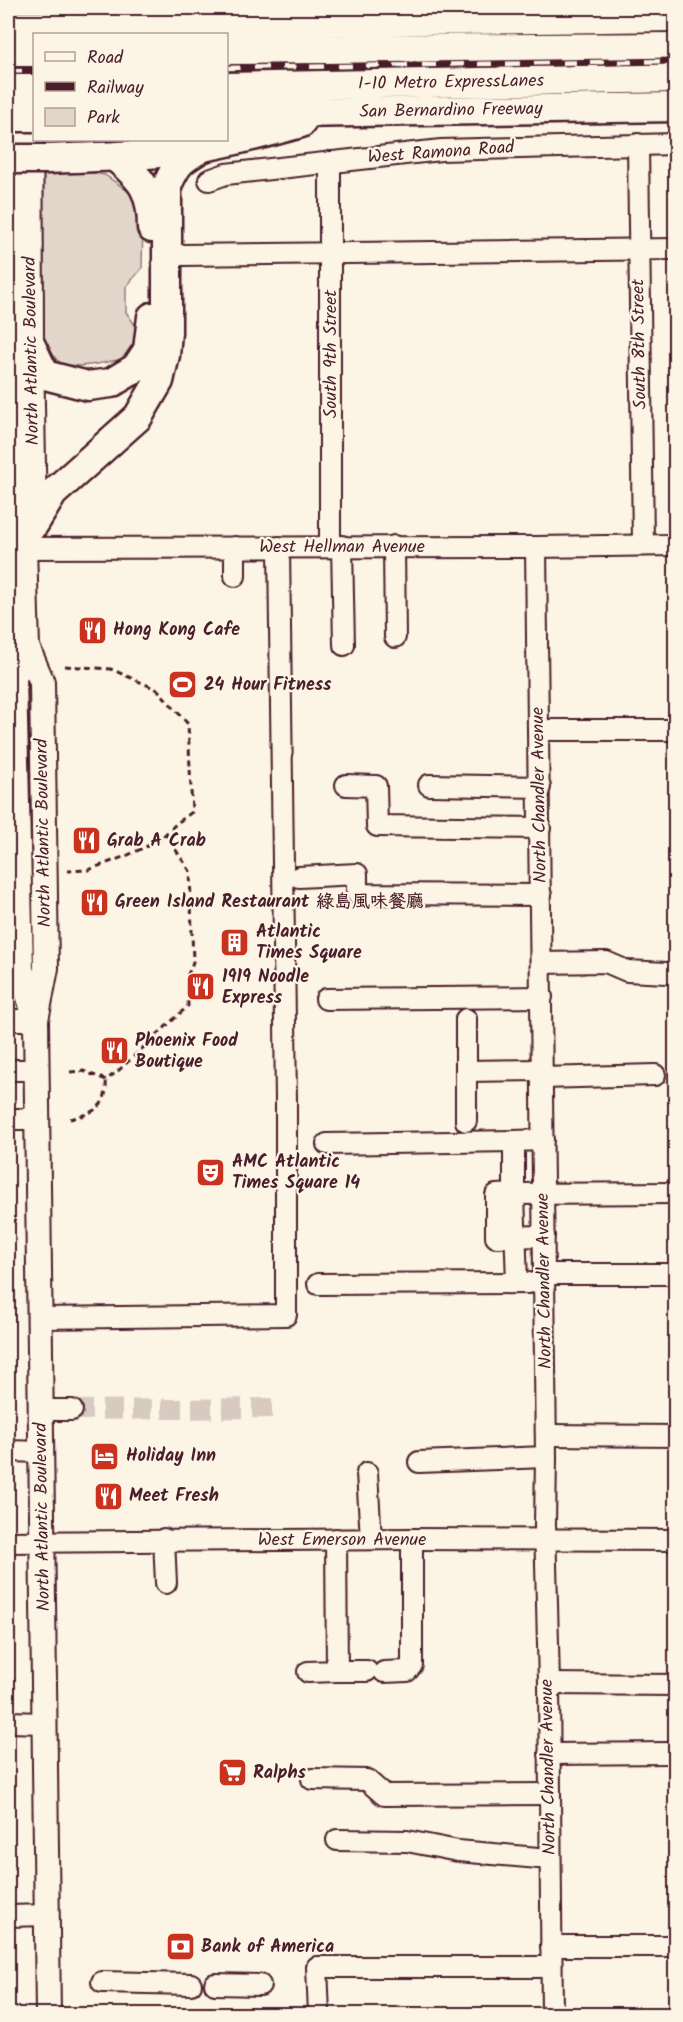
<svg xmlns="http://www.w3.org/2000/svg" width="683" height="2022" viewBox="0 0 683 2022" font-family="Kalam,'LXGW WenKai TC',sans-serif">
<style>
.green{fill:#e2d5ca;stroke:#967a7a;stroke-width:1.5}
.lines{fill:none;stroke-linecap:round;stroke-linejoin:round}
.minor-tunnel{stroke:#d8cac0;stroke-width:20;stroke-dasharray:20 10;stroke-linecap:butt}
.minor-casing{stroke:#4a1f2b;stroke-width:24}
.major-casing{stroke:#4a1f2b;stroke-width:28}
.highway-casing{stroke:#4a1f2b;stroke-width:33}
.path{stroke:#4a1f2b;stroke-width:3;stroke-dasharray:6 4.5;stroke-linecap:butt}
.minor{stroke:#fcf5e5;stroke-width:20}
.major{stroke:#fcf5e5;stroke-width:24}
.highway{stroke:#fcf5e5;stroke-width:28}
.rail-casing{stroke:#4a1f2b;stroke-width:7}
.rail{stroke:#fcf5e5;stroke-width:4.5;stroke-dasharray:14;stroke-linecap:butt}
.highway-bridge-casing{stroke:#4a1f2b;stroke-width:33;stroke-linecap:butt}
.highway-bridge{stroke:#fcf5e5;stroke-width:28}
.labels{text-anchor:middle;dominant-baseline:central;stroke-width:4.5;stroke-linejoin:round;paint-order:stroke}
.street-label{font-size:18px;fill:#4a1f2b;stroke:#fcf5e5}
.poi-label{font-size:18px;font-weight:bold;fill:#4a1f2b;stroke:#fcf5e5;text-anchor:start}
</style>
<rect width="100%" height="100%" fill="#fcf5e5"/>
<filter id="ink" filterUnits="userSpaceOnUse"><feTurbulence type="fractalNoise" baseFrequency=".0167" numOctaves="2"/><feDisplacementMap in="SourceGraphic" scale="12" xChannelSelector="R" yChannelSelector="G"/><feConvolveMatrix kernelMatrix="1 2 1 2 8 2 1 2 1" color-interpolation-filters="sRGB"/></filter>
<g filter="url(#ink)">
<path class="green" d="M77,170l28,5 27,19 11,28 -1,46 -16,19v25l10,14 -2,16 -12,17c-15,3 -53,13 -65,1 -6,-6 -9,-15 -13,-21l-1,-166z"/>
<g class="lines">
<polyline class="minor-tunnel" points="72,1410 272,1408"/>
<defs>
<g id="minor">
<polyline points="638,144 643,545"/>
<polyline points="209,180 226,174 441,150 676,144"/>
<polyline points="182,255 676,249"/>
<polyline points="330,546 330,162"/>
<polyline points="342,546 344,645"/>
<polyline points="394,546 395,637"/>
<polyline points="235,547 235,576"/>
<polyline points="536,547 546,1457 545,1524 549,1684 552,2014"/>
<polyline points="8,548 536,547 676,545"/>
<polyline points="539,730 676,730"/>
<polyline points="346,785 376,786 377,826 540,828"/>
<polyline points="429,785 540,787"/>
<polyline points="299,877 357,874 357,894 541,895"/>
<polyline points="541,963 606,962 627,971 667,973"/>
<polyline points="326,999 542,997"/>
<polyline points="466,1019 466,1121"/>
<polyline points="8,1020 36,1020"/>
<polyline points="8,1070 37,1070"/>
<polyline points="466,1071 542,1070"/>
<polyline points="542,1078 655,1075"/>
<polyline points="8,1119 38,1119"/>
<polyline points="543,1140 514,1141 514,1194 496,1195 496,1237 544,1236"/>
<polyline points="327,1144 514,1141"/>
<polyline points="545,1274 676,1274"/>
<polyline points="517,1283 514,1194 676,1193"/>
<polyline points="318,1284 529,1283"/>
<polyline points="40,1318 286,1315 286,1101 279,547"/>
<polyline points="41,1410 72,1410"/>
<polyline points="546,1435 676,1436"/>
<polyline points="8,1451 42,1452"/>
<polyline points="419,1462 546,1457"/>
<polyline points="367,1473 371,1539"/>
<polyline points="164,1539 166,1583"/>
<polyline points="8,1542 412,1539 676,1540"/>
<polyline points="337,1671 367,1671"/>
<polyline points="308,1672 337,1671 336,1539"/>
<polyline points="384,1672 407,1671 412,1665 412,1539"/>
<polyline points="549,1684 676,1685"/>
<polyline points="8,1722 45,1723"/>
<polyline points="549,1754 671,1753"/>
<polyline points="312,1779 367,1780 384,1795 550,1794"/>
<polyline points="337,1840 407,1841 458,1851 550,1859"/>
<polyline points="8,1916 47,1915"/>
<polyline points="551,1946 676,1946"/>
<polyline points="102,1982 191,1984"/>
<polyline points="215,1984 260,1985"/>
<polyline points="319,2014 317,1967 551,1967"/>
</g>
<g id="major">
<polyline points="30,8 31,346 34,524 32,529"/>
<polyline points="8,111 11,520 24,548 27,647 42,682 46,968 36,1020 48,2014"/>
<polyline points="27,647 14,678 21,970 35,1018"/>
</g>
<g id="highway">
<polyline points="45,26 676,17"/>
<polyline points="226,50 676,47"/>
<polyline points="226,87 676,78"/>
<polyline points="226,114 676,107"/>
<path d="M115,157c28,23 37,34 37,71"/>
<path d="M47,159c52,-2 105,-3 156,-12 33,-6 66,-15 98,-24"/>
<polyline points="8,267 8,263"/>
<polyline points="31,346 45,375 88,386 111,383 136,368 148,350 152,317"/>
<polyline points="8,453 9,455"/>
<path d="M34,524l19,-31 85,-76 21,-36 6,-26 2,-23v-146c10,-24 14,-26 36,-39"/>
</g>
</defs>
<use href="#minor" class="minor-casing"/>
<use href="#major" class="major-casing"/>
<use href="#highway" class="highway-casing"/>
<g class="path">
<polyline points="65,666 111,669 158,690 188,724 192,812 177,823 158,841 126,856 88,870 68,871"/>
<polyline points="70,1072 83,1071 106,1080 118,1071 188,1006 187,977 193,962 190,871 165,834"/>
<path d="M70,1119c24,-6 38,-12 36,-39"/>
</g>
<use href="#minor" class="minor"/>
<use href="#major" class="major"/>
<use href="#highway" class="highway"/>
<defs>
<g id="rail">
<polyline points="226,68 676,61"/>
<polyline points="8,71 34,71"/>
</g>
</defs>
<use href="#rail" class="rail-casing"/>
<use href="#rail" class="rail"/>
<defs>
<g id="highway-bridge">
<polyline points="8,26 45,26"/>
<polyline points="8,52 34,52"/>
<polyline points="8,89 34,89"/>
<polyline points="8,117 34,117"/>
<polyline points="8,159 47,159"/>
</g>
</defs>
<use href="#highway-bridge" class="highway-bridge-casing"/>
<use href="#highway-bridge" class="highway-bridge"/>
</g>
</g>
<defs>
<symbol id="restaurant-square" viewBox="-11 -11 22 22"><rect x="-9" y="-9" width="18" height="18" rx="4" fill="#c8321e" stroke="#fcf5e5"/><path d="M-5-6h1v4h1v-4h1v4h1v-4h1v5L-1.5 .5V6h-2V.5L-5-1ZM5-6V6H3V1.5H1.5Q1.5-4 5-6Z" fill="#fff"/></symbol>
<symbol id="stadium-square" viewBox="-11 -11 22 22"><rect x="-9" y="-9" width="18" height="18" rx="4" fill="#c8321e" stroke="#fcf5e5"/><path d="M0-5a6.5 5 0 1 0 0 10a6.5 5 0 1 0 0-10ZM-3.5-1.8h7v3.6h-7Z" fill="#fff"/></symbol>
<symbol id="building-square" viewBox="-11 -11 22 22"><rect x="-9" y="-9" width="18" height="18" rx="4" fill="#c8321e" stroke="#fcf5e5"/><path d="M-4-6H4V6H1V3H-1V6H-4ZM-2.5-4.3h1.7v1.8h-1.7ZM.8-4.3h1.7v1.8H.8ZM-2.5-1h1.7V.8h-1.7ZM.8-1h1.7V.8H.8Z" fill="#fff"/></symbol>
<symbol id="theatre-square" viewBox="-11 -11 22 22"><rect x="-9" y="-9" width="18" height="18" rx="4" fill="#c8321e" stroke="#fcf5e5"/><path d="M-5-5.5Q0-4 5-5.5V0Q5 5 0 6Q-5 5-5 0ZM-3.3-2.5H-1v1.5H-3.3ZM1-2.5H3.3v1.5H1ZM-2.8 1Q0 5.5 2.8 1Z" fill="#fff"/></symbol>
<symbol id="hotel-square" viewBox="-11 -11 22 22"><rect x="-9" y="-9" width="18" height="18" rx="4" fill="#c8321e" stroke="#fcf5e5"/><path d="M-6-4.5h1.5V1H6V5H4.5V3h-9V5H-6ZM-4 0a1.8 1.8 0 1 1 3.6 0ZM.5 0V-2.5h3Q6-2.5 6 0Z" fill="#fff"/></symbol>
<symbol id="supermarket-square" viewBox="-11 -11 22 22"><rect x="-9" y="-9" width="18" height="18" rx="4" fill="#c8321e" stroke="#fcf5e5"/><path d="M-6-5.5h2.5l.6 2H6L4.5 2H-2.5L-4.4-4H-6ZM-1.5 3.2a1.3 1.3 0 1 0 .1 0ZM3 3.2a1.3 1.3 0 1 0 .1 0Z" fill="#fff"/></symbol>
<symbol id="bank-square" viewBox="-11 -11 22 22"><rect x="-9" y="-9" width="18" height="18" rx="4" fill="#c8321e" stroke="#fcf5e5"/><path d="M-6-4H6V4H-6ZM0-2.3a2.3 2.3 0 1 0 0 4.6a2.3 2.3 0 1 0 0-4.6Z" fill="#fff"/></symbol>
</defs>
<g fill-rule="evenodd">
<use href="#restaurant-square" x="76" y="614" width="33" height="33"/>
<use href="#stadium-square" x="166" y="668" width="33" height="33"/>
<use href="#restaurant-square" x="70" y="824" width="33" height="33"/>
<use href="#restaurant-square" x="78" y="886" width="33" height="33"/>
<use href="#building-square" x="218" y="926" width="33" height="33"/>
<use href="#restaurant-square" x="184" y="970" width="33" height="33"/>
<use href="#restaurant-square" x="98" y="1034" width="33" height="33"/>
<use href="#theatre-square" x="194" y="1156" width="33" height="33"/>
<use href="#hotel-square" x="88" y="1440" width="33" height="33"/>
<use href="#restaurant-square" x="92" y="1480" width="33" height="33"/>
<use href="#supermarket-square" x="216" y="1756" width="33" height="33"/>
<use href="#bank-square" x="164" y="1930" width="33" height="33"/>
</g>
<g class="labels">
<g class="street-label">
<text transform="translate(451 83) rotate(-1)">I-10 Metro ExpressLanes</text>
<text transform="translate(451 111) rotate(-1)">San Bernardino Freeway</text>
<text transform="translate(441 153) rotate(-4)">West Ramona Road</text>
<text transform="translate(640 344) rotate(-91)">South 8th Street</text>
<text transform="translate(32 351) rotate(-91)">North Atlantic Boulevard</text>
<text transform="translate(331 354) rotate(-90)">South 9th Street</text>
<text x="342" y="547">West Hellman Avenue</text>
<text transform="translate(540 795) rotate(-91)">North Chandler Avenue</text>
<text transform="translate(44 833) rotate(-91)">North Atlantic Boulevard</text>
<text transform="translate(545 1281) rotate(-91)">North Chandler Avenue</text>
<text transform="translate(43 1517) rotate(-91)">North Atlantic Boulevard</text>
<text x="342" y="1540">West Emerson Avenue</text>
<text transform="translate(549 1767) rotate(-91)">North Chandler Avenue</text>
</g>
<g class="poi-label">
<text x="113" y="630">Hong Kong Cafe</text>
<text x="204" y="685">24 Hour Fitness</text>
<text x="107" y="841">Grab A Crab</text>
<text x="115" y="902">Green Island Restaurant 綠島風味餐廳</text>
<text x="256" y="932">Atlantic<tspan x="256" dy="21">Times Square</tspan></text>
<text x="222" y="977">1919 Noodle<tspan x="222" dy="21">Express</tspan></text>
<text x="135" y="1041">Phoenix Food<tspan x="135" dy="21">Boutique</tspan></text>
<text x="232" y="1162">AMC Atlantic<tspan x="232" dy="21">Times Square 14</tspan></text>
<text x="126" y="1456">Holiday Inn</text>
<text x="129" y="1496">Meet Fresh</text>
<text x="253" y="1773">Ralphs</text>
<text x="201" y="1947">Bank of America</text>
</g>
</g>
<rect width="683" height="2022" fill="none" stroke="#fcf5e5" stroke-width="30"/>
<rect x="15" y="15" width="653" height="1992" fill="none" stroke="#4a1f2b" stroke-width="2" filter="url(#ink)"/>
<rect x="33" y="33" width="195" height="108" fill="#fcf5e5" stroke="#b59f9b" stroke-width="1.5"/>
<rect x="45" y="52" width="30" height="9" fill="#fcf5e5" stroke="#b59f9b" stroke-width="1.5"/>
<text x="87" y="63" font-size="18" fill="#4a1f2b">Road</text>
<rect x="45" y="82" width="30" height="9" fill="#4a1f2b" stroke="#b59f9b" stroke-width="1.5"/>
<text x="87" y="93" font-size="18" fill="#4a1f2b">Railway</text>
<rect x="45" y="108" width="30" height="18" fill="#e2d5ca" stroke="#b59f9b" stroke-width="1.5"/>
<text x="87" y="123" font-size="18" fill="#4a1f2b">Park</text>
</svg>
